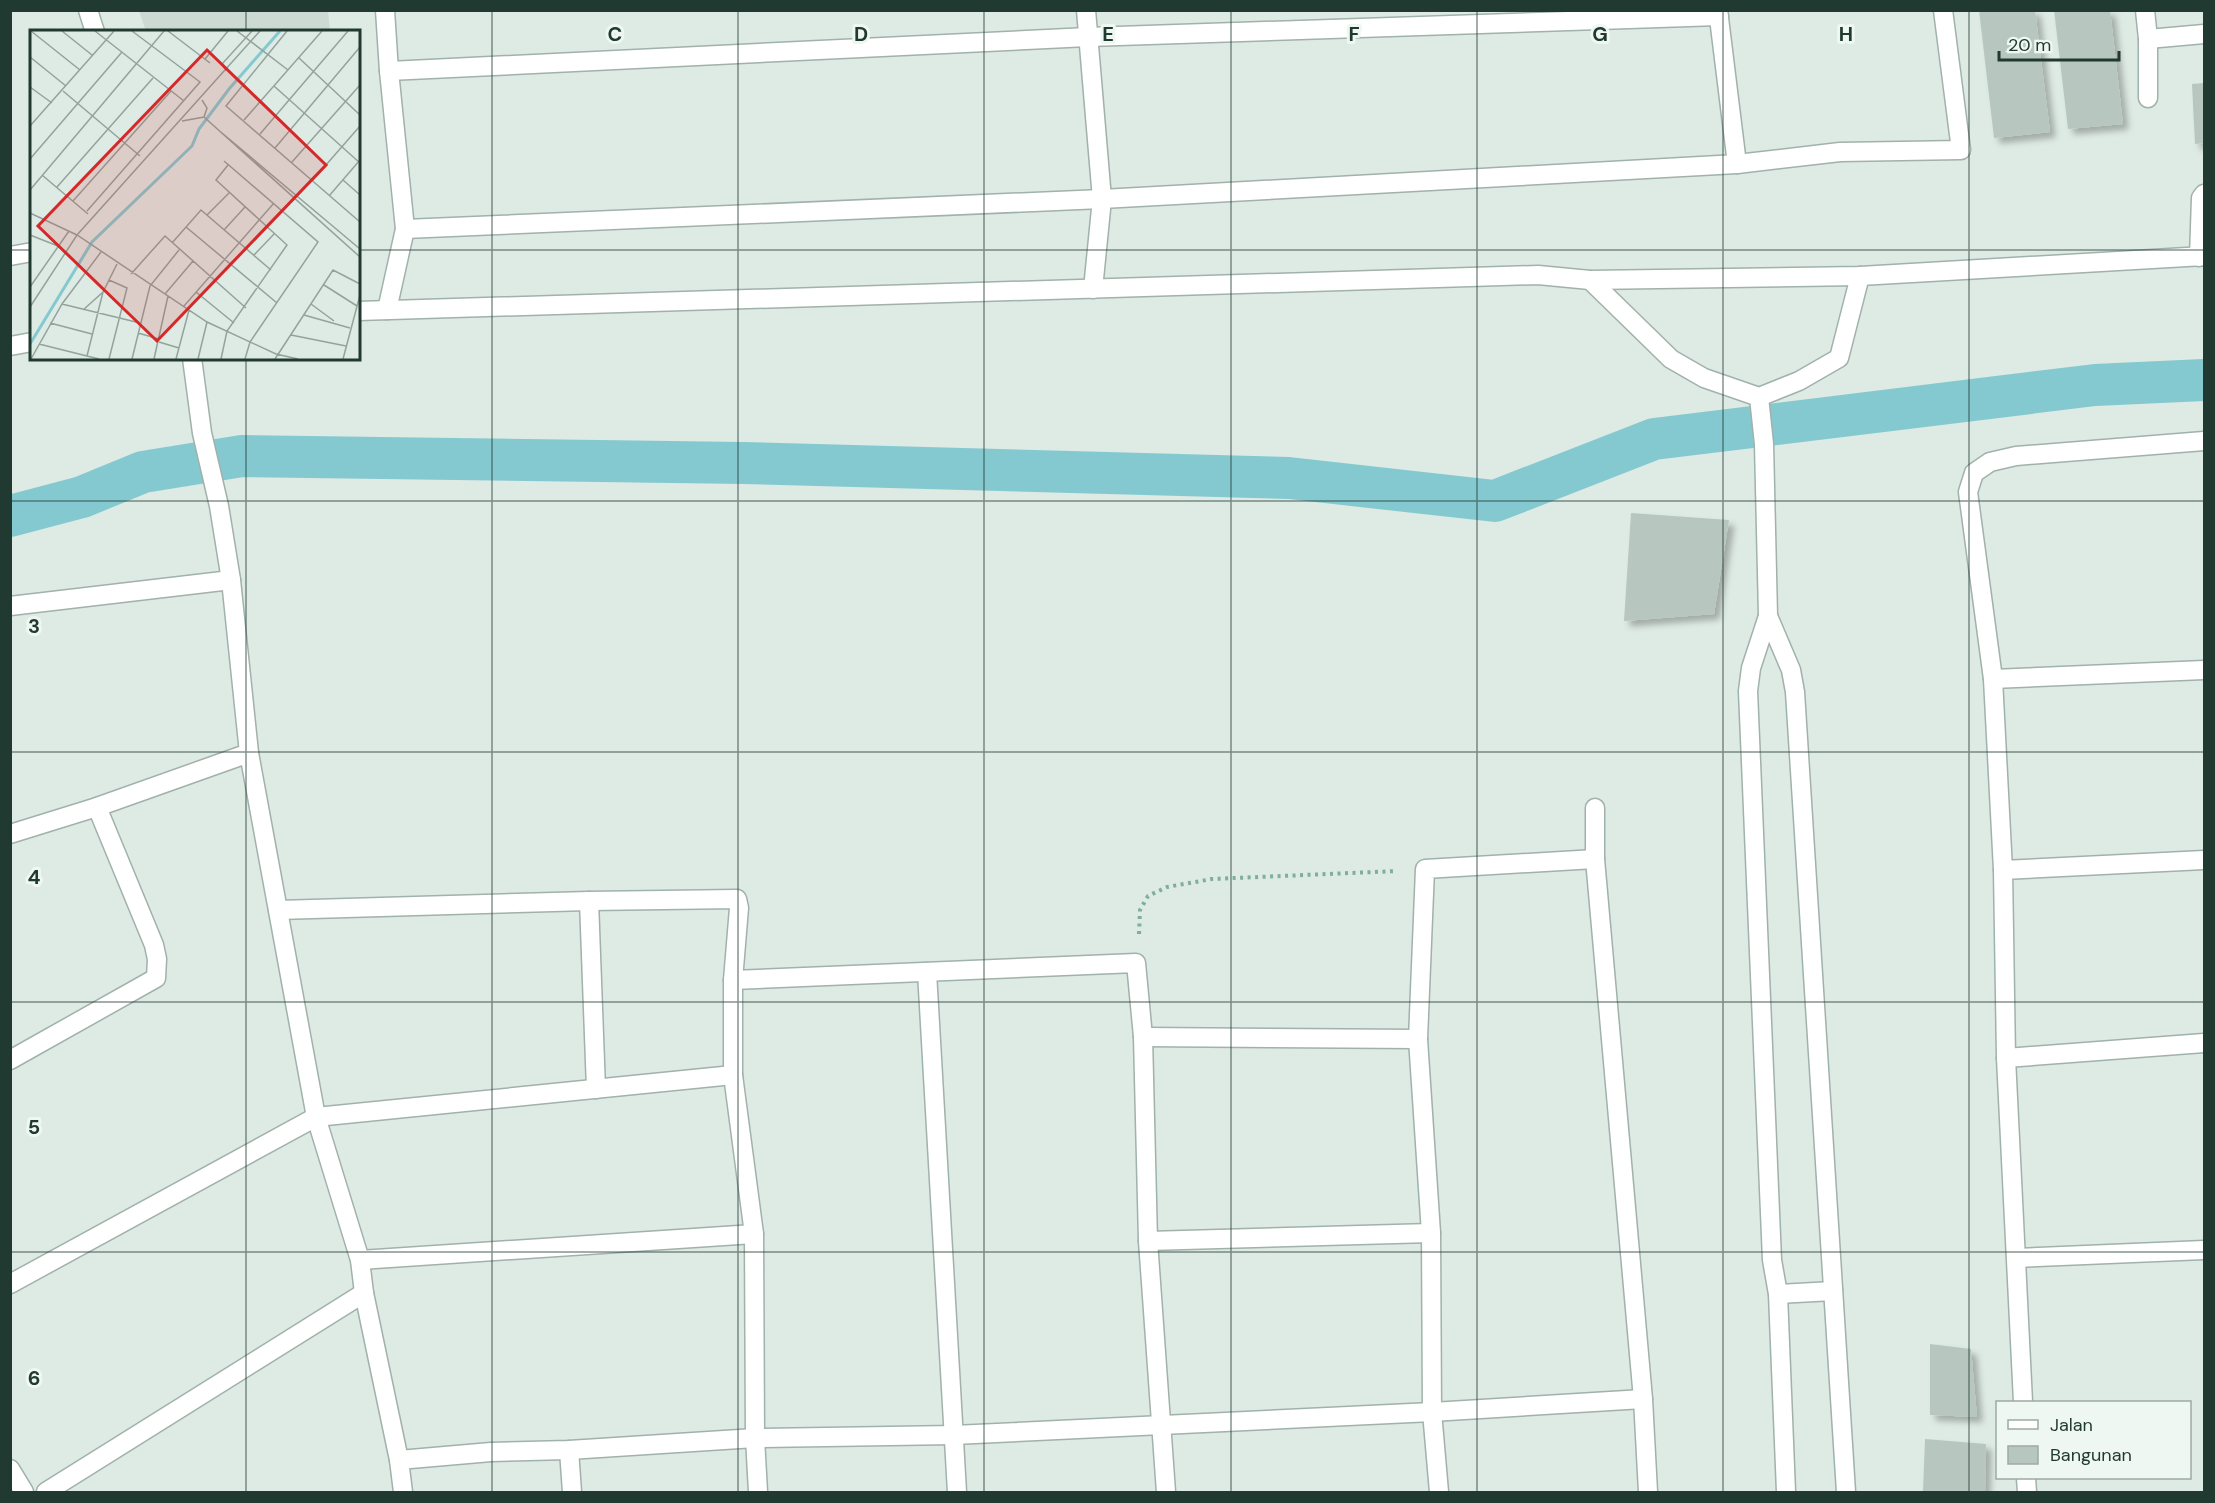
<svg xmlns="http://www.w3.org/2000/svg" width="2215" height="1503" viewBox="0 0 2215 1503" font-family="'DM Sans',sans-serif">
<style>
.built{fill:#ccdad3}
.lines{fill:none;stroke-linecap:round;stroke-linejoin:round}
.canal{stroke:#85c9d0;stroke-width:42}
.building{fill:#b7c7c0;filter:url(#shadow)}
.service-casing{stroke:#a1b1ab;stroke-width:21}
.minor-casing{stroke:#a1b1ab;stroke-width:21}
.tertiary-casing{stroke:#a1b1ab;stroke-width:21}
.path{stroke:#7eae9c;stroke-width:4;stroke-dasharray:3 4.5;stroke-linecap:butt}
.service{stroke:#fff;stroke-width:18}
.minor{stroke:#fff;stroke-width:18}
.tertiary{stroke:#fff;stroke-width:18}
.grid{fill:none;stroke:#203931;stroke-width:1.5;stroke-opacity:0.55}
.inset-river{fill:none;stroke:#85c9d0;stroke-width:3}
.inset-road{fill:none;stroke:#92a39c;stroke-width:1.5}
.view{fill:#d62828;fill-opacity:0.15;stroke:#d62828;stroke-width:3}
.inset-edge{fill:none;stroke:#203931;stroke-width:3}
.grid-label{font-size:20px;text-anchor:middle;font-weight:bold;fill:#203931;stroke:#eef7f2;stroke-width:6;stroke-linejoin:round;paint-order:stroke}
</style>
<defs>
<filter id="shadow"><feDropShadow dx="5.5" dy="5.5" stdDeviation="3" flood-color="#0004"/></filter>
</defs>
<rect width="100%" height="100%" fill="#deeae4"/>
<polygon class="built" points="139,11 328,11 330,31 146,31"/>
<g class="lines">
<polyline class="canal" points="10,516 82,497 143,472 242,456 743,463 1289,478 1495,501 1654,439 2095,385 2204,380"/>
</g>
<g class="building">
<polygon points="1979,10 2035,10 2050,132 1994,138"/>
<polygon points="2054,10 2110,10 2123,124 2068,129"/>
<polygon points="2204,83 2204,143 2195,144 2192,84"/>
<polygon points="1631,513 1729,520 1714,614 1624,621"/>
<polygon points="1930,1344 1971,1349 1977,1417 1930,1415"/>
<polygon points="1925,1439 1986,1444 1985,1492 1923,1492"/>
</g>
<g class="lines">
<defs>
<polyline id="service" points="589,901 596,1089"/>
<g id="minor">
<polyline points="88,10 95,32"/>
<polyline points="385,10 389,71 405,229 387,310"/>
<polyline points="1086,10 1102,199 1093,289"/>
<polyline points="1718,10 1737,164"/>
<polyline points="2145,10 2148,39 2148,98"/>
<polyline points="2148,39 2204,34"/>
<polyline points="389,71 1088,37 1719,16"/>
<polyline points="405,229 1102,199 1737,164 1840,152 1961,150 1943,10"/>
<polyline points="10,256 32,252"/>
<polyline points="2199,257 2201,198 2204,194"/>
<polyline points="1590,280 1671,359 1704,378 1759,397 1799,381 1839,358 1860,276"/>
<polyline points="192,358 202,433 219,506 231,580 249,753 316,1117 360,1260 364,1293 399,1460 403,1492"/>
<polyline points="1759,397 1764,444 1768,616 1751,668 1748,691 1772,1260 1778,1294 1786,1492"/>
<polyline points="10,606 231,580"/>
<polyline points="1768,616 1791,670 1795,692 1846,1492"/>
<polyline points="1993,679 2204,670"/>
<polyline points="1595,808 1595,859 1643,1399 1648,1492"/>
<polyline points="10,834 97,807 249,753"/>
<polyline points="2003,870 2204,860"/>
<polyline points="278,910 589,901 737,899 739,908 733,980 733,1075 754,1234 755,1438 758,1492"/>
<polyline points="927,972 957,1492"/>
<polyline points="733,980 1136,963 1143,1037 1148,1241 1166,1492"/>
<polyline points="1143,1037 1418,1039"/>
<polyline points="2006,1058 2204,1043"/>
<polyline points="10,1060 156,978 157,959 154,945 97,807"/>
<polyline points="1148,1241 1431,1233"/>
<polyline points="2017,1258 2204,1250"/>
<polyline points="360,1260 754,1234"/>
<polyline points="10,1284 316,1117 733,1075"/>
<polyline points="1778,1294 1833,1291"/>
<polyline points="2023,1402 2006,1058 2003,870 1993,679 1968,492 1974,473 1990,462 2016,456 2204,441"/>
<polyline points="569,1450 572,1492"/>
<polyline points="399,1460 491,1452 569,1450 755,1438 954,1435 1432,1412 1643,1399"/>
<polyline points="10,1469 24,1492"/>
<polyline points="2026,1478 2027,1492"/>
<polyline points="46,1492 364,1293"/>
<polyline points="1439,1492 1432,1412 1431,1233 1418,1039 1425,869 1595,859"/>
</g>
<g id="tertiary">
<polyline points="358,311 1538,275 1590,280 1860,276 2204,256"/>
<polyline points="10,346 32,342"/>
</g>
</defs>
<use href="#service" class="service-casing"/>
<use href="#minor" class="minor-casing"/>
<use href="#tertiary" class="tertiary-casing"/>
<polyline class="path" points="1139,934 1140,910 1148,896 1167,887 1212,879 1397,871"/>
<use href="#service" class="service"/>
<use href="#minor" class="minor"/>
<use href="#tertiary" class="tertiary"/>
</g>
<path class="grid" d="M246,10v22M492,10v1482M738,10v1482M984,10v1482M1231,10v1482M1477,10v1482M1723,10v1482M1969,10v1482M10,250h22M358,250h1846M246,358v1134M10,501h2194M10,752h2194M10,1002h2194M10,1252h2194"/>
<g transform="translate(30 30)">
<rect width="330" height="330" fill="#deeae4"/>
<path class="inset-river" d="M0,314l62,-102 100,-96 7,-17 30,-40 51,-58"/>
<path class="inset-road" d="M1,1l49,39M32,1l30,24M65,1l89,70M138,1l42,32M207,1l51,39M257,1l-61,75 134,116M0,27l36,29M269,28l61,57M175,29l23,-28M196,41l-4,-7 30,-33M244,56l86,77M0,57l22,16M33,61l77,65M174,87l156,140M214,90l78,-89M152,91l22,-4 3,-9 -5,-8M0,96l84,-95M192,103l138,116M230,104l88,-103M245,118l85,-101M0,129l92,-107M194,131l94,81 -68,100 -5,17M262,132l68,-77M12,145l46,39M313,150l17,15M282,151l48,-55M27,157l96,-109M0,160l134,-159M299,166l31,-36M43,171l98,-110M57,181l113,-129 -68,-51M0,183l47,22 130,87 69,32 22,5M177,185l22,-22M156,197l91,76M194,200l21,-23M0,205l28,11M142,213l29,-33 70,60M224,225l21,-22M101,244l34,-38 81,72M294,255l33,21M0,257l39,-56M166,262l38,31M135,264l28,-33M32,274l78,19M281,274l23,17M154,276l90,-103M0,277l47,-72 183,-204M53,280l20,-18 14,-28M274,285l46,13M20,293l42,11M108,303l21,6M261,305l55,11M129,312l20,6M9,314l60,15M57,326l16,-64M1,329l31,-55 39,-52M79,329l18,-71 -18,-8M102,329l18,-73 29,-36M124,329l14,-63M146,329l13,-49M168,329l9,-37M191,329l6,-28 60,-86 -71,-65 12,-15M245,329l58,-89 27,14M313,329l17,-64"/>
<path class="view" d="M177,20l119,115 -169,176 -119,-115z"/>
<rect width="330" height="330" class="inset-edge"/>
</g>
<g class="grid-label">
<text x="615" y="41">C</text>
<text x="861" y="41">D</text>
<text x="1108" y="41">E</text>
<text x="1354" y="41">F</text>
<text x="1600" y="41">G</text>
<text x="1846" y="41">H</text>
<text x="34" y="633">3</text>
<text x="34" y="884">4</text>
<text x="34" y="1134">5</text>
<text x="34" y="1385">6</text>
</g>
<rect width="2215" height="1503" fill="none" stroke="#203931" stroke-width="24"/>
<rect x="1996" y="1401" width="195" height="78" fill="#eef7f2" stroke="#9caba5" stroke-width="1.5"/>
<rect x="2008" y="1420" width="30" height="9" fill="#ffffff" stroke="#9caba5" stroke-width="1.5"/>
<text x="2050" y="1431" font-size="18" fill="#203931">Jalan</text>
<rect x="2008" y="1446" width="30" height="18" fill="#b7c7c0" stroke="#9caba5" stroke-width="1.5"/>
<text x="2050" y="1461" font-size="18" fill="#203931">Bangunan</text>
<path d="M1999 51v9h120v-9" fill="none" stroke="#203931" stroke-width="3"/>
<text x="2008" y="51" font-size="18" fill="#203931" stroke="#eef7f2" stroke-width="4.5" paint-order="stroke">20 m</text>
</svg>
